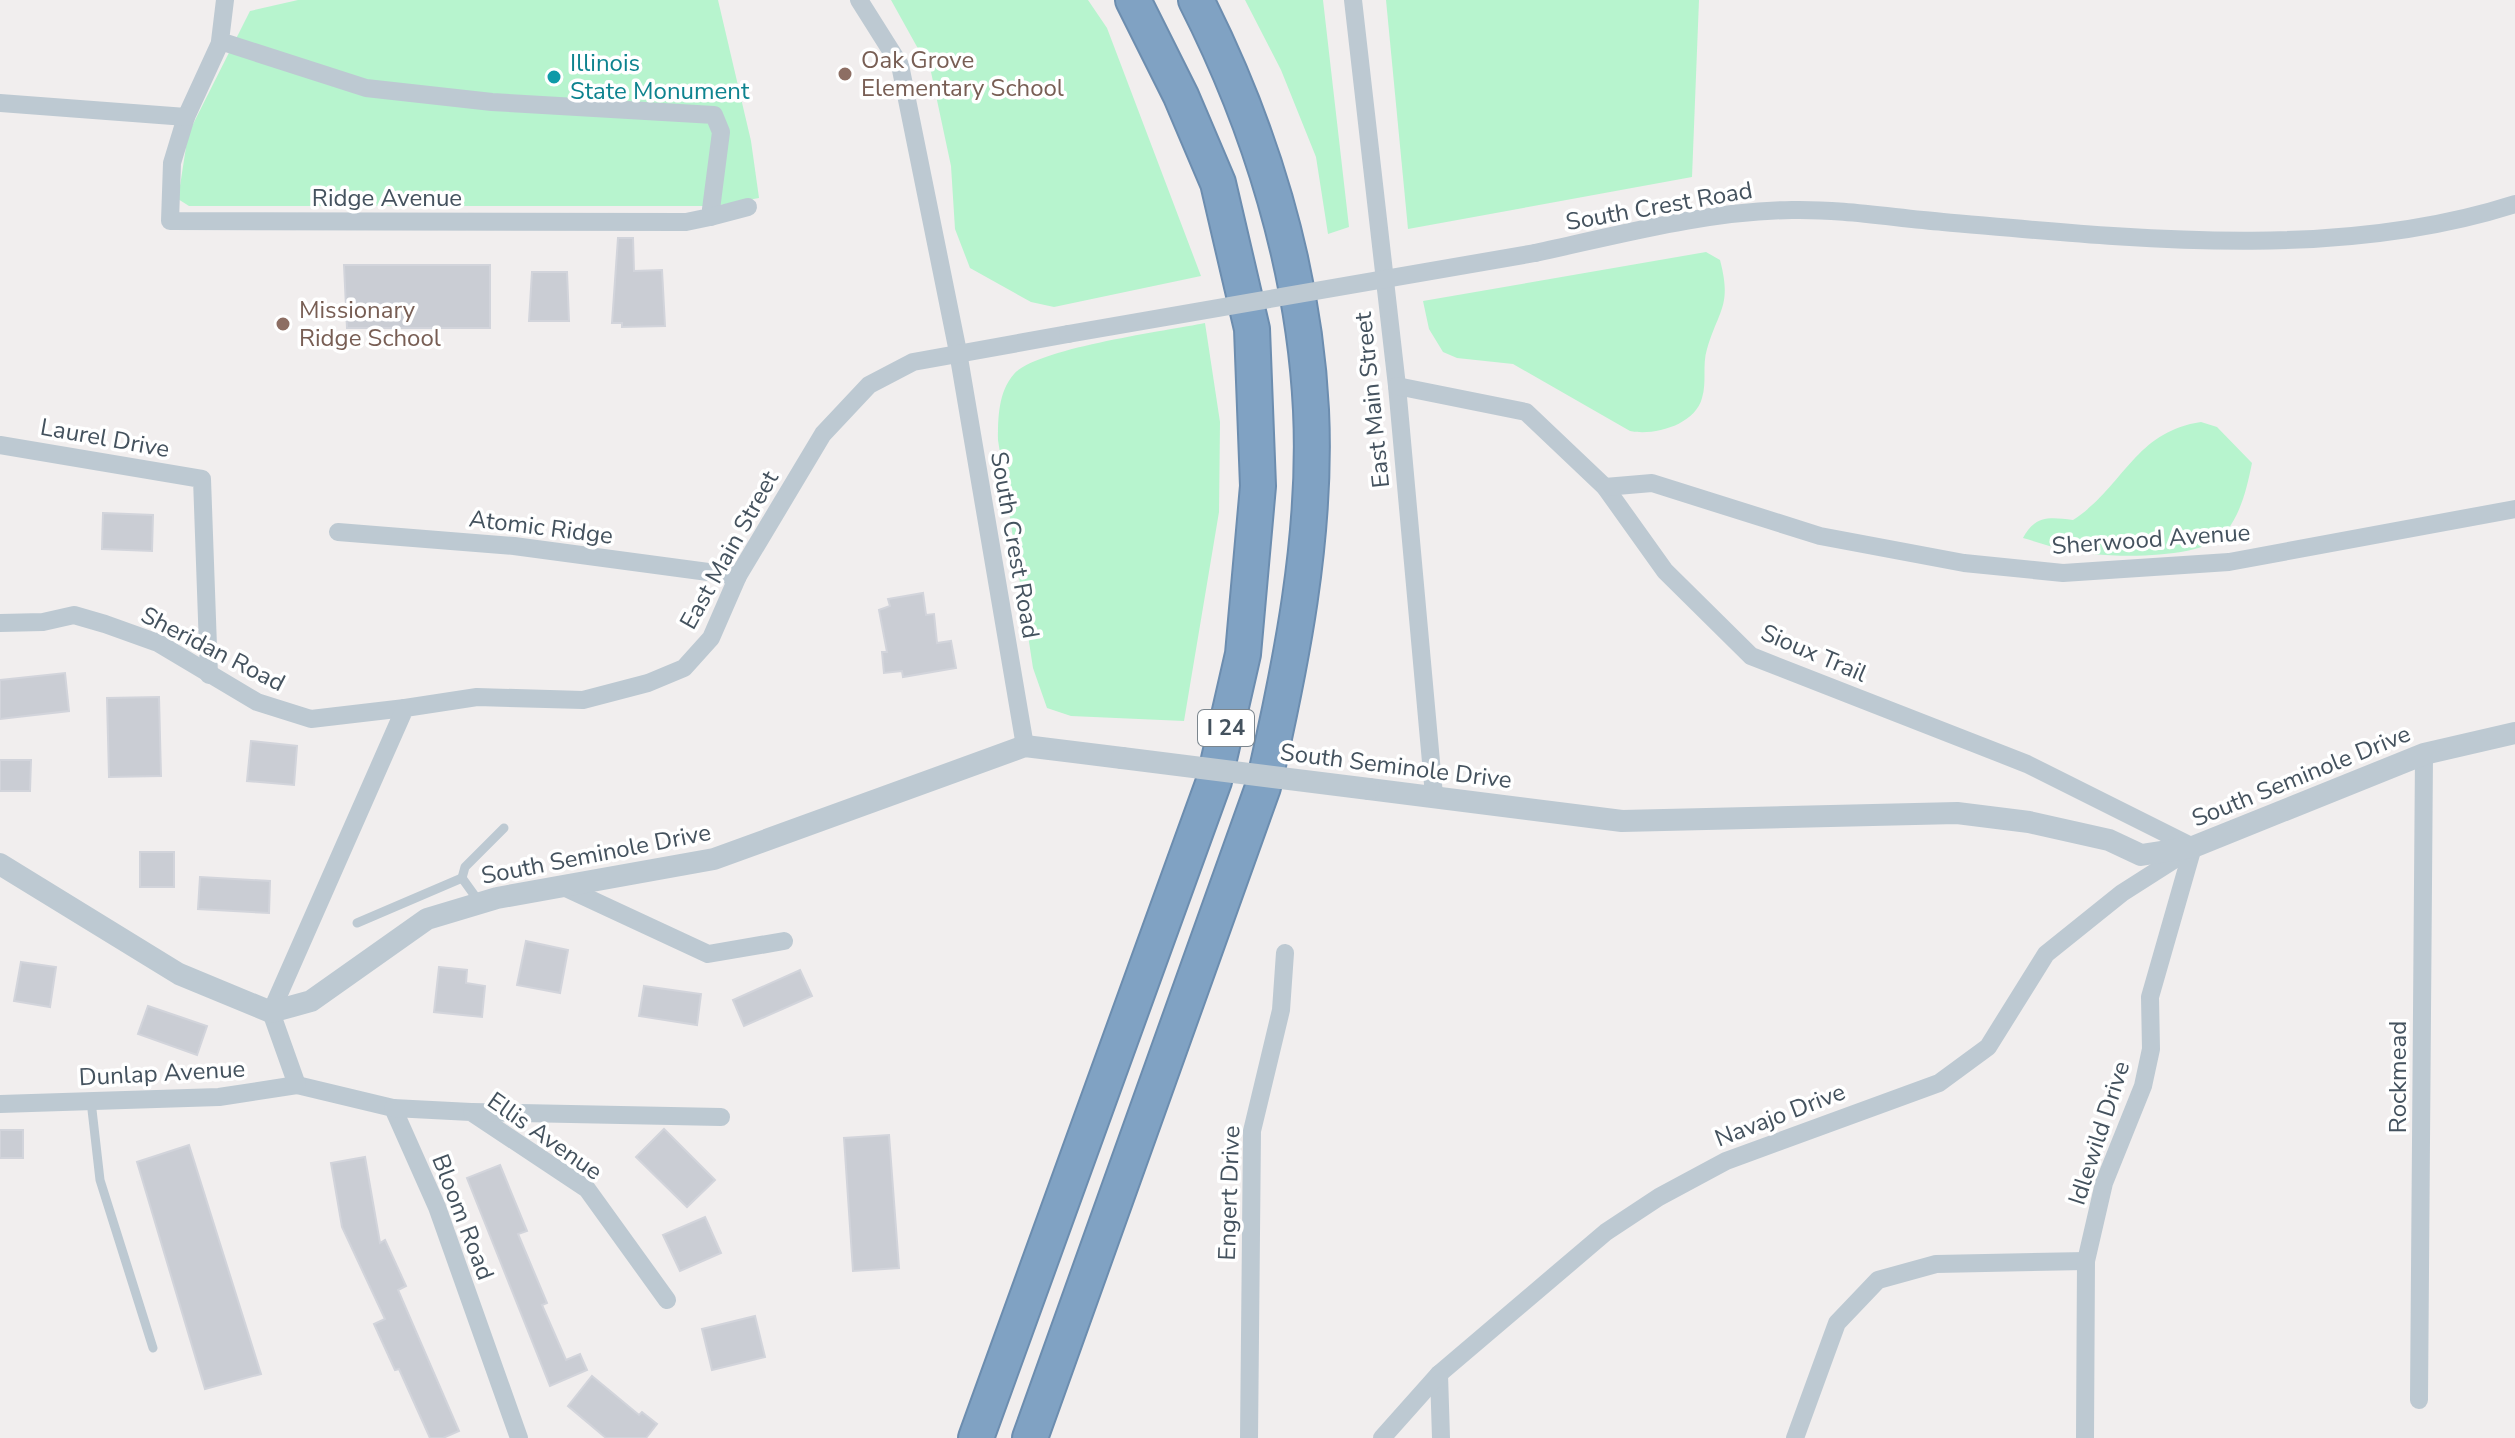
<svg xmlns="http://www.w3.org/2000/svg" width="2515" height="1438" viewBox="0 0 2515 1438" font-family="'Nunito Sans',sans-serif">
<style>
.green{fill:#b7f4ce}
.building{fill:#cacdd4;stroke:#d2d4db;stroke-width:2}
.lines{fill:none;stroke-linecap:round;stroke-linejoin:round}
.motorway-casing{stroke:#6c8daf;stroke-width:38}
.service{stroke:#bdc9d2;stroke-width:9}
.minor{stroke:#bdc9d2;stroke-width:18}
.tertiary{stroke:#bdc9d2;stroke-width:22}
.motorway{stroke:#80a2c3;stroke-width:34}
.minor-bridge{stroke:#bdc9d2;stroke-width:18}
.tertiary-bridge{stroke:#bdc9d2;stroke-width:22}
.education-dot{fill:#8d6e63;stroke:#fff;stroke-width:3}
.culture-dot{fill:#0f9aa8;stroke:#fff;stroke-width:3}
.labels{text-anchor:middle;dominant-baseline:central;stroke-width:7;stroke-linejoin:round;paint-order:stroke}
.shield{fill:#fff;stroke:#7c868e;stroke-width:2}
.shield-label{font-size:22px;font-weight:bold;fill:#44525e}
.education-label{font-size:24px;fill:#785e54;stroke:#fff;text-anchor:start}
.culture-label{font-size:24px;fill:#0d838f;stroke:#fff;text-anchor:start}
.street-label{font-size:24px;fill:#44525e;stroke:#fff}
</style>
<rect width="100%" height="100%" fill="#f1eeee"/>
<g class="green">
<polygon points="298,0 718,0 751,141 759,198 715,206 189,206 178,199 188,134 250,11"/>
<polygon points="891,0 1088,0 1107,28 1201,276 1054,307 1031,302 970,268 955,229 951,166 931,72"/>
<polygon points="1245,0 1323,0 1349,227 1328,234 1316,157 1281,70"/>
<polygon points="1386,0 1699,0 1692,177 1408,229"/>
<path d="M1706,252l14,8c12,46 -1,49 -13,89 -5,16 0,33 -5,49 -7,27 -48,38 -72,33l-117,-67 -56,-6 -14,-6 -14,-23 -6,-28z"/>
<path d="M1205,323l15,99 -1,90 -35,209 -113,-5 -24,-8 -14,-40 -35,-228c0,-21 0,-48 16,-66 23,-26 152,-43 191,-51z"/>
<path d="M2201,422l16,5 35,36c-5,24 -10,48 -26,69 -23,30 -127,26 -161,18 -14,-3 -28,-8 -42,-12 12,-23 27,-21 50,-18 51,-33 61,-88 128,-98z"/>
</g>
<g class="building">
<polygon points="618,238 633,238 634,271 662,270 665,326 622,327 622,323 612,323"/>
<polygon points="344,265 490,265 490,328 347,328"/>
<polygon points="532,272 567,272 569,321 529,321"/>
<polygon points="103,513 153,515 152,551 102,549"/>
<polygon points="923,593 926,615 934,614 937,643 951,641 956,668 903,677 902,671 884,673 882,652 887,652 879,610 890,606 888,599"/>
<polygon points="65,673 69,711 0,719 0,680"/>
<polygon points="159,697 161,776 109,777 107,698"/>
<polygon points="251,741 297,746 294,785 247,781"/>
<polygon points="0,760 31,760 30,791 0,791"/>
<rect x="140" y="852" width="34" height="35"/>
<polygon points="200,877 270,881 269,913 198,909"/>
<polygon points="526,941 568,950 560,993 517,985"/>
<polygon points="21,962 56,967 50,1007 14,1001"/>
<polygon points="439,967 467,970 466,983 485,986 482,1017 434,1012"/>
<polygon points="800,970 812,996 744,1026 733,1000"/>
<polygon points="644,986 701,994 697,1025 639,1016"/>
<polygon points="148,1006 207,1026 197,1055 138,1034"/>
<polygon points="664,1129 715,1180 687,1207 636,1157"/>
<rect x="0" y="1130" width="23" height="28"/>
<polygon points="889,1135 899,1268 853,1271 844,1138"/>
<polygon points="189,1145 261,1374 205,1389 137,1162"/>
<polygon points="365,1157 380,1243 385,1240 406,1286 398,1290 459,1431 443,1438 430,1438 399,1369 395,1370 374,1324 385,1319 342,1227 331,1163"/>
<polygon points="500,1165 527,1231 518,1234 547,1303 542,1305 566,1360 580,1354 587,1370 550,1386 467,1178"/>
<polygon points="705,1217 721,1253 680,1271 663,1235"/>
<polygon points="755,1316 765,1357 712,1370 702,1329"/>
<polygon points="592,1376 639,1415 642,1412 657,1424 646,1438 606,1438 568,1406"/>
</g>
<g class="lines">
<defs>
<g id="motorway">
<polyline points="976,1438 1214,781 1243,654 1258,486 1252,329 1218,183 1181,96 1133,0"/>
<path d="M1030,1438l233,-651c28,-122 54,-251 48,-377 -7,-142 -51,-284 -115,-410"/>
</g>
</defs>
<use href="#motorway" class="motorway-casing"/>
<g class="service">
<polyline points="480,903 462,878 465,867 504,828"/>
<polyline points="357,923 462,878"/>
<polyline points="91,1101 100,1180 153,1348"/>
</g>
<g class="minor">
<polyline points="859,0 900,65 958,352 1025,746"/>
<polyline points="1353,0 1397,386 1434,795"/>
<polyline points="220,41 366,88 492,102 714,115 721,132 710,217 686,222 170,221 172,163 186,117 220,43 220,41 225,0"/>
<polyline points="0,103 186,117"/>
<polyline points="710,217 748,207"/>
<path d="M1535,253c84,-18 171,-42 257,-43 50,-1 102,8 151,12 186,16 392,40 572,-18"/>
<polyline points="1397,386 1526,412 1605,487 1665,571 1751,656 2027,764 2193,847"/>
<polyline points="0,445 202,479 209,675"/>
<polyline points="1605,487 1652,483 1820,536 1964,563 2063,573 2229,562 2515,509"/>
<polyline points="338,532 514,546 738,576"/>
<polyline points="0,623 43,622 74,615 105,624 158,643 257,702 311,719 405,708"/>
<polyline points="566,888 708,954 784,941"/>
<polyline points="297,1085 393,1108 437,1207 519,1438"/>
<polyline points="0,1104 219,1097 297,1085 271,1012 405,708 477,697 583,700 648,683 684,668 711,638 738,576 823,434 869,385 913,362 1068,334"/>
<polyline points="393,1108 471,1112 587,1189 667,1300"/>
<polyline points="472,1112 721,1117"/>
<polyline points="1439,1374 1441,1438"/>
<polyline points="2419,1400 2424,754"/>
<polyline points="1249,1438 1252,1131 1281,1010 1285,953"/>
<polyline points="1382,1438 1439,1374 1606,1232 1659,1197 1726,1161 1939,1083 1988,1047 2046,954 2122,893 2191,849"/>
<polyline points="1795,1438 1837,1323 1878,1280 1936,1264 2086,1261"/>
<polyline points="2085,1438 2086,1261 2104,1183 2143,1086 2151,1049 2150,997 2193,847"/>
</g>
<g class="tertiary">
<polyline points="1369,789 1622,821 1957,813 2029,822 2109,840 2141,855 2193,847 2424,754 2515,733"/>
<polyline points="0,864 179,974 271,1012 311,1001 427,919 497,898 714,859 1025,746 1122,758"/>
</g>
<use href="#motorway" class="motorway"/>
<polyline class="minor-bridge" points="1068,334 1535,253"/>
<polyline class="tertiary-bridge" points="1122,758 1369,789"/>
</g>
<g class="education-dot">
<circle cx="845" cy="74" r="8"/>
<circle cx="283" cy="324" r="8"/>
</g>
<circle class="culture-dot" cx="554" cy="77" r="8"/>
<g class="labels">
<rect class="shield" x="1198" y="710" width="56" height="36" rx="6"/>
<g class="shield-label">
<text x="1226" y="728">I 24</text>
</g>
<g class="education-label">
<text x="861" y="60">Oak Grove<tspan x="861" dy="28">Elementary School</tspan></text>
<text x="299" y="310">Missionary<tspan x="299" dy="28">Ridge School</tspan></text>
</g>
<g class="culture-label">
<text x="570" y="63">Illinois<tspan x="570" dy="28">State Monument</tspan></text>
</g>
<g class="street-label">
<text x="387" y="198">Ridge Avenue</text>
<text transform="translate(1659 206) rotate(-10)">South Crest Road</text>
<text transform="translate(1372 400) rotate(-96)">East Main Street</text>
<text transform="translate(105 438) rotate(10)">Laurel Drive</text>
<text transform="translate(541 527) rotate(7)">Atomic Ridge</text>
<text transform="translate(2151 539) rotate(-4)">Sherwood Avenue</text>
<text transform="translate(1015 545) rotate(80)">South Crest Road</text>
<text transform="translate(729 550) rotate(-61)">East Main Street</text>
<text transform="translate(213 649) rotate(27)">Sheridan Road</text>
<text transform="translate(1814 653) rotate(23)">Sioux Trail</text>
<text transform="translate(1396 766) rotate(7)">South Seminole Drive</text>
<text transform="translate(2301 776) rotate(-22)">South Seminole Drive</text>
<text transform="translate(596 854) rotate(-11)">South Seminole Drive</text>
<text transform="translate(162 1073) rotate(-3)">Dunlap Avenue</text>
<text transform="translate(2398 1077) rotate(-90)">Rockmead</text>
<text transform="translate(1780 1115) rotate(-21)">Navajo Drive</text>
<text transform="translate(2099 1133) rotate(-72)">Idlewild Drive</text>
<text transform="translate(545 1136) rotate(35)">Ellis Avenue</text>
<text transform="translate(1229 1193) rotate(-88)">Engert Drive</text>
<text transform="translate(463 1217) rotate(69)">Bloom Road</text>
</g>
</g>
</svg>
